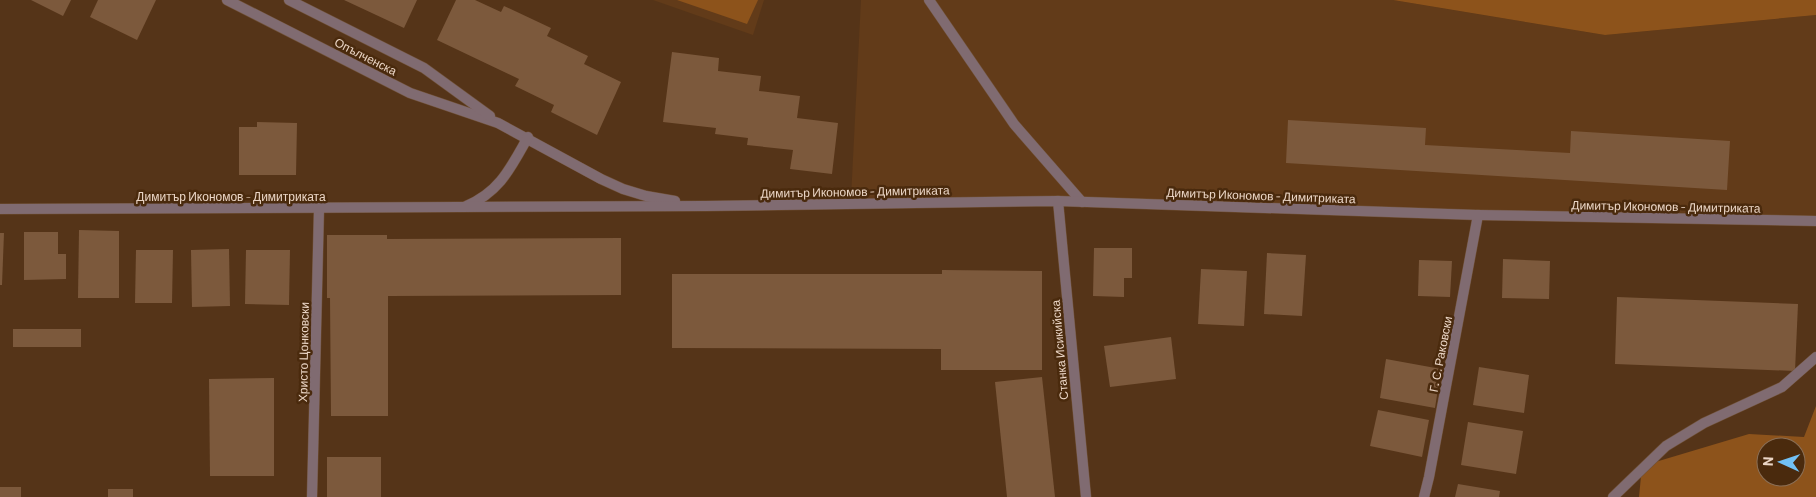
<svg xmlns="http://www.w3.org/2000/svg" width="1816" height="497" viewBox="0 0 1816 497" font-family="Barlow,sans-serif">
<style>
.built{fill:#623b19}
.green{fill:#8d531b;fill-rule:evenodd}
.building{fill:#7c593c}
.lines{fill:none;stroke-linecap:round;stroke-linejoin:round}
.service-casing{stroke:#705137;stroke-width:11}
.minor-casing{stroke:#705137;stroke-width:11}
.tertiary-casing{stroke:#705137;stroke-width:11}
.service{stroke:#806b71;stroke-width:10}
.minor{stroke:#806b71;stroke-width:10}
.tertiary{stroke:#806b71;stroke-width:10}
.labels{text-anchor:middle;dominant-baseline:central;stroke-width:5;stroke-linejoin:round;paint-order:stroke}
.street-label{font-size:12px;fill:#ebd6c6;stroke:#4a2a0d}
</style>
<rect width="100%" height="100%" fill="#553418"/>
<g class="built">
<polygon points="653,0 764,0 753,35"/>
<polygon points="861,0 1393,0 1605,35 1816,15 1816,221 1710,222 851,198"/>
</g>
<g class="green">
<polygon points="677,0 758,0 747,24"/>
<polygon points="1393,0 1816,0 1816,15 1605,35"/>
<path d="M1816,406v91h-177l3,-31 107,-32 55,3zM1766,447h30v30h-30z"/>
</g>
<g class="building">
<polygon points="31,0 71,0 63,16"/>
<polygon points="98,0 156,0 137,40 90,17"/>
<polygon points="344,0 417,0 404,28"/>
<polygon points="456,0 475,0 501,12 504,6 551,28 547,36 588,56 584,64 621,82 597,135 551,112 554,105 515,86 519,79 437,40"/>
<polygon points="672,52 719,58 718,71 761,76 759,91 800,96 797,118 838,123 832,174 790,169 793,150 747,145 748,138 715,134 716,128 663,122"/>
<polygon points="1288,120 1426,128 1425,145 1570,153 1571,131 1730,141 1727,190 1286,163"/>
<polygon points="257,122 297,123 296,175 239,175 239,127 257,127"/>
<polygon points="79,230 119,231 119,298 78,298"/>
<polygon points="24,232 58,232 58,254 66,254 66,279 24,280"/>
<polygon points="0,233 4,233 2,285 0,285"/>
<polygon points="327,235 387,235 387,239 621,238 621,295 388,296 388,416 331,416 330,298 327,298"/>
<polygon points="1094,248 1132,248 1132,278 1124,278 1124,297 1093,296"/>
<polygon points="229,249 230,306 192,307 191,250"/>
<polygon points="136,250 173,250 172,303 135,303"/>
<polygon points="246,250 290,250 289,305 245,304"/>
<polygon points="1267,253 1306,255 1302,316 1264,314"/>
<polygon points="1503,259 1550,261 1549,299 1502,298"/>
<polygon points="1419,260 1452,261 1450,297 1418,296"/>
<polygon points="1201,269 1247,271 1244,326 1198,324"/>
<polygon points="942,270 1042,271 1042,370 941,370 941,349 672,348 672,274 942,274"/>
<polygon points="1617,297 1798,304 1795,371 1615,364"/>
<rect x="13" y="329" width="68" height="18"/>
<polygon points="1171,337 1176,379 1110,387 1104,346"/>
<polygon points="1386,359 1441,369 1435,408 1380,398"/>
<polygon points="1479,367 1529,375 1524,413 1473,405"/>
<polygon points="1042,377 1055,497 1007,497 995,382"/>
<polygon points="274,378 274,476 210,476 209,379"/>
<polygon points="1378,410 1429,420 1422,457 1370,446"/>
<polygon points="1468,422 1523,431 1516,474 1461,465"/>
<rect x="327" y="457" width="54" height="40"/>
<polygon points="1458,484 1500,491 1499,497 1455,497"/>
<rect x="0" y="487" width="21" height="10"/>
<rect x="108" y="489" width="25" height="8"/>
</g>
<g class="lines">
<defs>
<g id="service">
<polyline points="929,0 1014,124 1082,202"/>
<polyline points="1613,497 1666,446 1704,423 1782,387 1816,357"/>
</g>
<g id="minor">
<polyline points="1058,201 1086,497"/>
<polyline points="312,497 319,209"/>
<polyline points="1424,497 1429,477 1478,215"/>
</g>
<g id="tertiary">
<polyline points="227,0 410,93 498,123 601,179 623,189 646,196 675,201"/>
<polyline points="289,0 424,68 490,116"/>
<path d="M466,206c34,-14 45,-39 62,-69"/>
<polyline points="0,209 705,206 1058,201 1478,215 1816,221"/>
</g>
</defs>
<use href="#service" class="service-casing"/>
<use href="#minor" class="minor-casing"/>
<use href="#tertiary" class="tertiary-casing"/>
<use href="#service" class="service"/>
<use href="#minor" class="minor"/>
<use href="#tertiary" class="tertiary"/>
</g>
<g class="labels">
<g class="street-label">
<text transform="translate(366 56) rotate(27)">Опълченска</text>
<text transform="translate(855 191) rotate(-1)">Димитър Икономов - Димитриката</text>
<text transform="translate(1261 195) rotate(2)">Димитър Икономов - Димитриката</text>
<text x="231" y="196">Димитър Икономов - Димитриката</text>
<text transform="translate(1666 206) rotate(1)">Димитър Икономов - Димитриката</text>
<text transform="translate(1059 350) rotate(-95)">Станка Исикийска</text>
<text transform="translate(303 352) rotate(-89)">Христо Цонковски</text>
<text transform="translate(1440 354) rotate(-79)">Г. С. Раковски</text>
</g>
</g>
<g transform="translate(1781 462) rotate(273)"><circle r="24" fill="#4a2a0d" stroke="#8a6f57"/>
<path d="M0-4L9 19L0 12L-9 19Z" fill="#72c1f5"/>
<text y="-8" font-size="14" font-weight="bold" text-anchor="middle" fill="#ebd6c6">N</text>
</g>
</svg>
